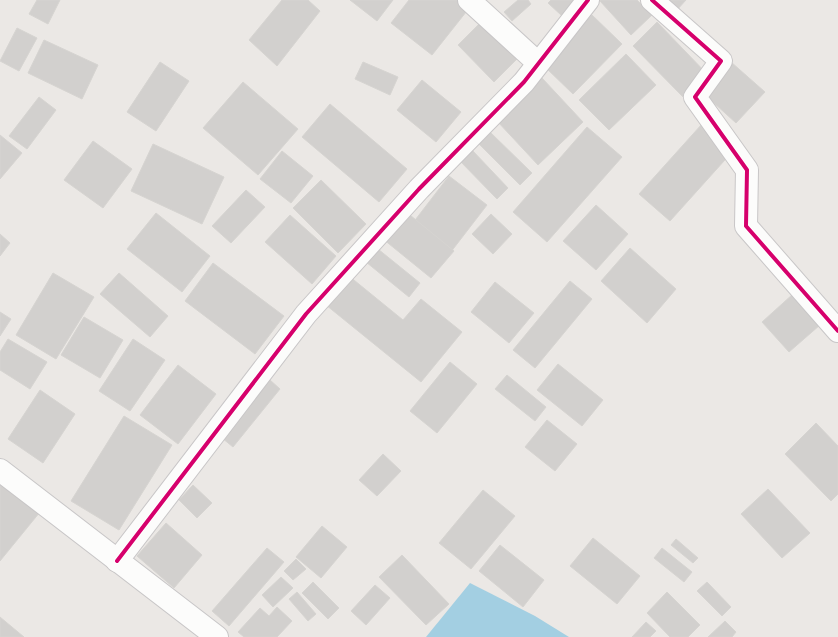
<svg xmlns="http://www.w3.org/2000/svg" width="838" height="637" font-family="Commissioner,sans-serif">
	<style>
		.water { fill: #a3cfe2 }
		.building { fill: #d2d0ce; stroke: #d6d4d1 }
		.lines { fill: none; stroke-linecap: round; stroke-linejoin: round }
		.minor-casing { stroke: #c8c6c7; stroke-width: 24 }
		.minor { stroke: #fcfcfb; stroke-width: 22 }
		.cycleway-casing { stroke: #fff; stroke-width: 6 }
		.cycleway { stroke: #d6006c; stroke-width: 4 }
	</style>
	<rect width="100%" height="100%" fill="#ebe8e5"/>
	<path class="water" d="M 470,583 L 535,616 L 569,637 L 426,637 Z"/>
	<g class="building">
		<path d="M 37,0 L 60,0 L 48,24 L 29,14 Z"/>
		<path d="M 282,0 L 308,0 L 320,11 L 277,66 L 249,40 Z"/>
		<path d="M 350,0 L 393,0 L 377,21 Z"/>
		<path d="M 409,0 L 461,0 L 470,7 L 432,55 L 391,23 Z"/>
		<path d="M 518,0 L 528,0 L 531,4 L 512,21 L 504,12 Z"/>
		<path d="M 551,0 L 575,0 L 561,15 L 548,3 Z"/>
		<path d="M 601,0 L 637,0 L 652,15 L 631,35 L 600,1 Z"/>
		<path d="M 664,0 L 686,0 L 676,11 Z"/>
		<path d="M 592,15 L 622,44 L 573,94 L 543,65 Z"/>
		<path d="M 481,22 L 517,59 L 494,82 L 458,45 Z"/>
		<path d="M 657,22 L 708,75 L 684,98 L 633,46 Z"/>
		<path d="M 17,28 L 37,38 L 19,71 L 0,61 Z"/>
		<path d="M 44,40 L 98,65 L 82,99 L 28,73 Z"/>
		<path d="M 626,54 L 656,85 L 609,130 L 579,100 Z"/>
		<path d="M 160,62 L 189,81 L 156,131 L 127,112 Z"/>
		<path d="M 363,62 L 398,77 L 390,95 L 355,79 Z"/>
		<path d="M 731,62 L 765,92 L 736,123 L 703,93 Z"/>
		<path d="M 542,78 L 583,122 L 538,165 L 497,121 Z"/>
		<path d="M 422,80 L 461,112 L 436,142 L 397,110 Z"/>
		<path d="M 243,82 L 298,129 L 258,175 L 203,128 Z"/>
		<path d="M 39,97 L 56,110 L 27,149 L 9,136 Z"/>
		<path d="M 330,104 L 407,169 L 379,202 L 302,137 Z"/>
		<path d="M 702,124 L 733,151 L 670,221 L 639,194 Z"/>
		<path d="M 587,127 L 622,157 L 547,242 L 513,212 Z"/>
		<path d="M 490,132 L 532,173 L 520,185 L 479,144 Z"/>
		<path d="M 0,135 L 22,153 L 0,179 Z"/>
		<path d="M 93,141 L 132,169 L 103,208 L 64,180 Z"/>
		<path d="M 153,144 L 224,177 L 202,224 L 131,191 Z"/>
		<path d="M 472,150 L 508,188 L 497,199 L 460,161 Z"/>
		<path d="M 282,151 L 313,176 L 291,203 L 260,179 Z"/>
		<path d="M 449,176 L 487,205 L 437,270 L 399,241 Z"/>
		<path d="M 321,180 L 366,224 L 338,253 L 293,208 Z"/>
		<path d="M 246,190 L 265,207 L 231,243 L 212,226 Z"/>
		<path d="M 596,205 L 628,234 L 596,270 L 563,241 Z"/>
		<path d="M 405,211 L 454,251 L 431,278 L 383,239 Z"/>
		<path d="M 156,213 L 210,256 L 182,292 L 127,249 Z"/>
		<path d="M 491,214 L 512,234 L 493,254 L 472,234 Z"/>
		<path d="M 290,215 L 336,256 L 312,284 L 265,242 Z"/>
		<path d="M 0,234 L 10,243 L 0,256 Z"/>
		<path d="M 630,248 L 676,289 L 647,323 L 601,281 Z"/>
		<path d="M 378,249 L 420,283 L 409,297 L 366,262 Z"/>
		<path d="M 213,263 L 284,316 L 255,354 L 185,301 Z"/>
		<path d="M 53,273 L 94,297 L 56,359 L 16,335 Z"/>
		<path d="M 119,273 L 168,316 L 150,337 L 100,294 Z"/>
		<path d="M 349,276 L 403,320 L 421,299 L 462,332 L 421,382 L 326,305 Z"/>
		<path d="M 570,281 L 592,299 L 535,368 L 513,350 Z"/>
		<path d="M 495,282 L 534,313 L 509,343 L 471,312 Z"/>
		<path d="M 793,294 L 820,325 L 789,352 L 762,322 Z"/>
		<path d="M 0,312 L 11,319 L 0,336 Z"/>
		<path d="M 84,317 L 123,340 L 100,378 L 61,355 Z"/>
		<path d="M 8,339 L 47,362 L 30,389 L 0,370 L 0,352 Z"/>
		<path d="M 133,339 L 165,360 L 130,411 L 99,391 Z"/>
		<path d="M 450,362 L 477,384 L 437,433 L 410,411 Z"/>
		<path d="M 558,364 L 603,400 L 582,426 L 537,390 Z"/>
		<path d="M 178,365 L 216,394 L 178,444 L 140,415 Z"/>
		<path d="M 507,375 L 546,407 L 535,421 L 495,389 Z"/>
		<path d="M 270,380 L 280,389 L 233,447 L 222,438 Z"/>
		<path d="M 40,390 L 75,414 L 43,463 L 8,439 Z"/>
		<path d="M 124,416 L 172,445 L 119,530 L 71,501 Z"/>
		<path d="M 547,420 L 577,444 L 555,471 L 525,447 Z"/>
		<path d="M 816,423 L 838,446 L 838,494 L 831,501 L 785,454 Z"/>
		<path d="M 383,454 L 401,471 L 377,496 L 359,480 Z"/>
		<path d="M 0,480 L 40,512 L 0,561 Z"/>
		<path d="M 193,485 L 212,503 L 197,518 L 179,500 Z"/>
		<path d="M 768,489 L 810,533 L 782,558 L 741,514 Z"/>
		<path d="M 483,490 L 515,516 L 471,569 L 439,543 Z"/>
		<path d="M 166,523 L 202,555 L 174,588 L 137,556 Z"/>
		<path d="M 322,526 L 347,547 L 321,578 L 296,557 Z"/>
		<path d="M 593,538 L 640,576 L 617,604 L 570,566 Z"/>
		<path d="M 676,539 L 698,558 L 693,563 L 671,545 Z"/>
		<path d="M 500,545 L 544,580 L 523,607 L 479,571 Z"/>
		<path d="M 267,548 L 284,562 L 229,626 L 212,611 Z"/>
		<path d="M 662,548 L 692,572 L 684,582 L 654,558 Z"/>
		<path d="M 402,555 L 449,604 L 426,625 L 379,577 Z"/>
		<path d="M 296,559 L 306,569 L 293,580 L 284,571 Z"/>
		<path d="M 281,577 L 293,588 L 273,607 L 262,595 Z"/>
		<path d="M 313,582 L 339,608 L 328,619 L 302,593 Z"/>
		<path d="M 707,582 L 731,607 L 722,616 L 697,591 Z"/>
		<path d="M 375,585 L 390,598 L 366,625 L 351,611 Z"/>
		<path d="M 297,592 L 316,614 L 308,621 L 289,599 Z"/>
		<path d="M 667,592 L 700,625 L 688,637 L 670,637 L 647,613 Z"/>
		<path d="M 277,607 L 292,621 L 277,637 L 244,637 L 238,632 L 260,608 L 269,616 Z"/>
		<path d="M 0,617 L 24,637 L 0,637 Z"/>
		<path d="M 725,621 L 736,632 L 732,637 L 708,637 Z"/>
		<path d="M 646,622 L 656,631 L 650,637 L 632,637 Z"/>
	</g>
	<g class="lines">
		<defs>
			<g id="minor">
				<path d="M 469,0 L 538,63"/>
				<path d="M 652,0 L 721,61 L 695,97 L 747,170 L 746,226 L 838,331"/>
				<path d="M 0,470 L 217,637"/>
				<path d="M 117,561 L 306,314 L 419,189 L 524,82 L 588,0"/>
			</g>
		</defs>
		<use href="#minor" class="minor-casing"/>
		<use href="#minor" class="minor"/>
		<defs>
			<g id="cycleway">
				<path d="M 652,0 L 721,61 L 695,97 L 747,170 L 746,226 L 838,331"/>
				<path d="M 117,561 L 306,314 L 419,189 L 524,82 L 588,0"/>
			</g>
		</defs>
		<use href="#cycleway" class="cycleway-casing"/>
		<use href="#cycleway" class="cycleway"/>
	</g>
</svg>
